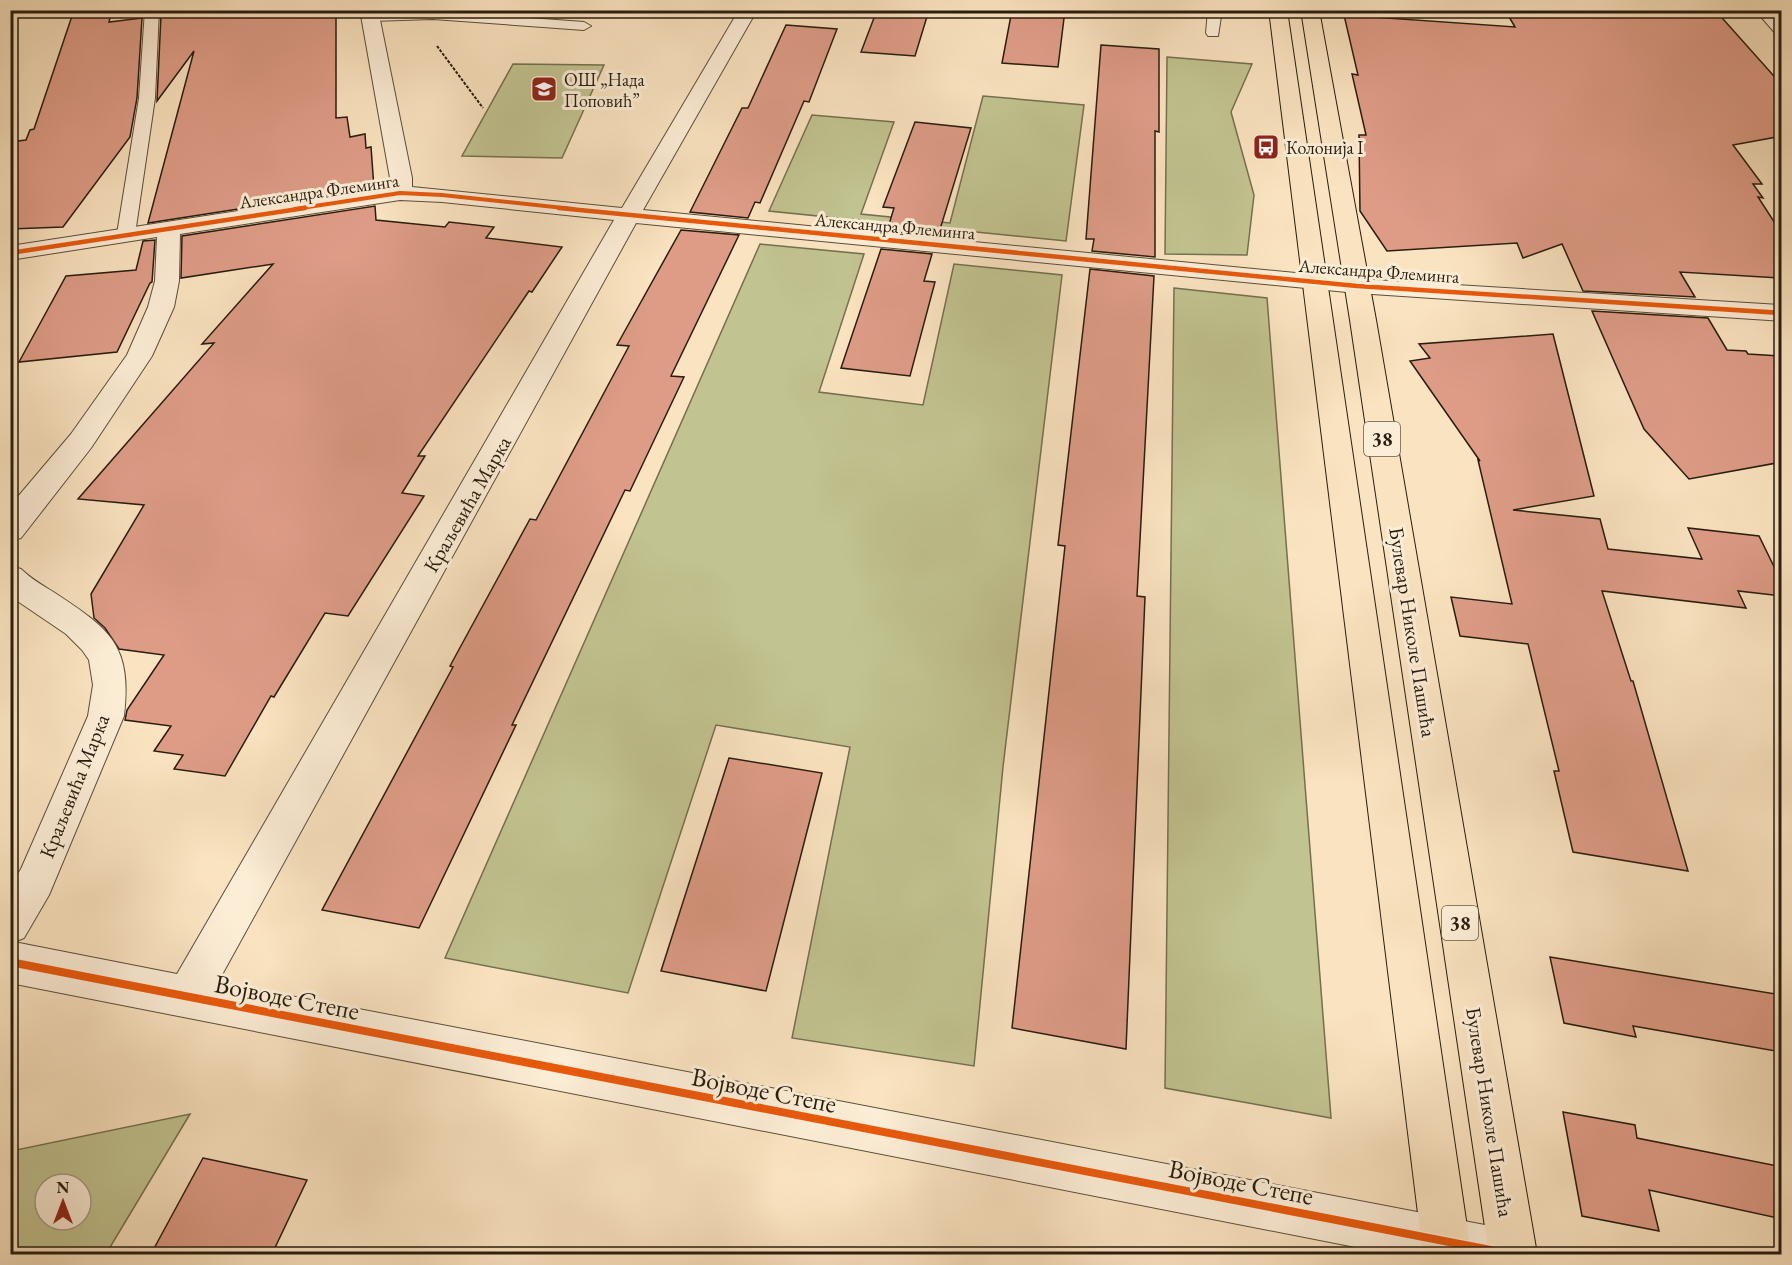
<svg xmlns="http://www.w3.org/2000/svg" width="1792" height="1265" font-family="'EB Garamond',serif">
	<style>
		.green { fill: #c1c390; stroke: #74704f; stroke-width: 1.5; fill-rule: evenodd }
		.building { fill: #de9c87; stroke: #281d0e; stroke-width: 1.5 }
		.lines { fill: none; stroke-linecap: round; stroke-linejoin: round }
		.lane-casing { stroke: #5c4e3a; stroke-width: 2 }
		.street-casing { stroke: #5c4e3a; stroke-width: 2 }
		.primary-casing { stroke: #281d0e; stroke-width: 2 }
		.path { stroke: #281d0e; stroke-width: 2; stroke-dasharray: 3 1.5; stroke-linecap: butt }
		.lane { fill: #fcedd6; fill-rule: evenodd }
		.street { fill: #fcedd6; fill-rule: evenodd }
		.primary { fill: #fae3c0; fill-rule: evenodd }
		.cycleway-far2-casing { stroke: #fcedd6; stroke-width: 6 }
		.cycleway-far1-casing { stroke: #fcedd6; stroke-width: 8 }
		.cycleway-casing { stroke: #fcedd6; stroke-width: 11 }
		.cycleway-far2 { stroke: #e8590c; stroke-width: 4 }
		.cycleway-far1 { stroke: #e8590c; stroke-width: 4.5 }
		.cycleway { stroke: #e8590c; stroke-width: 8 }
		.labels { text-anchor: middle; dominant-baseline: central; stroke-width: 6; stroke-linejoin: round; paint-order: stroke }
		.far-poi-label { font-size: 18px; fill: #281d0e; stroke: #fcedd6; text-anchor: start }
		.far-street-label { font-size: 18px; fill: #281d0e; stroke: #fcedd6 }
		.shield { fill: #fcedd6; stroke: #685b4a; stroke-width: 1.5 }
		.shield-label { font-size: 20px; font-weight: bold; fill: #281d0e }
		.street-label { font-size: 21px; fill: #281d0e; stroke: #fcedd6 }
		.near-street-label { font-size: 26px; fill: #281d0e; stroke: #fcedd6 }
	</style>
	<rect width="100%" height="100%" fill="#fae3c0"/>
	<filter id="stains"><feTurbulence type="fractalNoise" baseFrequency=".00333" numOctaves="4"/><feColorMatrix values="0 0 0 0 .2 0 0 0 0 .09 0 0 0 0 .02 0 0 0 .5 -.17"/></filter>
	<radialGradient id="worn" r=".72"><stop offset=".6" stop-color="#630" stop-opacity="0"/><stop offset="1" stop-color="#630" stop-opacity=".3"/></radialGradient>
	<g class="green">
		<path d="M 1167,57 L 1252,64 L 1231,112 L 1254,195 L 1247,255 L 1165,254 Z"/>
		<path d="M 513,64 L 604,65 L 562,158 L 462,156 Z"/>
		<path d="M 983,96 L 1084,105 L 1066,241 L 769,211 L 812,115 L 894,122 L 861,214 L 950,223 Z"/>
		<path d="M 760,244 L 864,254 L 819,392 L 923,405 L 954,264 L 1062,275 L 1003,767 L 974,1066 L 792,1038 L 850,747 L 716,725 L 628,993 L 445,958 Z"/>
		<path d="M 1174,288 L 1267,298 L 1331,1118 L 1165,1088 Z"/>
		<path d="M 190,1114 L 106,1254 L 11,1254 L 11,1151 ZM 45,1184 L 81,1184 L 81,1220 L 45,1220 Z"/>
	</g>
	<g class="building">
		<path d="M 74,10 L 112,10 L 109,22 L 142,18 L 137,98 L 130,137 L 63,227 L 10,229 L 10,142 L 26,140 L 30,130 L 34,129 Z"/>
		<path d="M 195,10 L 336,10 L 336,118 L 347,117 L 350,137 L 365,134 L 366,148 L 371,147 L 374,188 L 148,223 L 194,51 L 157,101 L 161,15 Z"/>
		<path d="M 877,10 L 929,10 L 915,56 L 861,52 Z"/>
		<path d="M 1012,10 L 1065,10 L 1058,67 L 1002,63 Z"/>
		<path d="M 1505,10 L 1671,16 L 1667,10 L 1715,10 L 1782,85 L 1782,136 L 1733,145 L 1762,184 L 1753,184 L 1763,198 L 1758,197 L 1782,234 L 1782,278 L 1680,272 L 1695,297 L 1583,291 L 1562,244 L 1523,258 L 1517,243 L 1387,251 L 1360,211 L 1359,135 L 1366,135 L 1352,74 L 1358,75 L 1344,15 L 1515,27 Z"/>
		<path d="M 786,25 L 837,29 L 809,102 L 804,101 L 760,203 L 755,202 L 748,218 L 690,212 L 742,108 L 748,108 Z"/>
		<path d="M 1101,45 L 1159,49 L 1159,132 L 1155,131 L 1155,257 L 1092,251 L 1094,239 L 1086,239 Z"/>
		<path d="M 915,122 L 971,128 L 938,236 L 887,231 L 894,208 L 883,207 Z"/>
		<path d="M 375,206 L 376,220 L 445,227 L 449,222 L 494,227 L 486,238 L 562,247 L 532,292 L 529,291 L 418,456 L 425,456 L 402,493 L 424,496 L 348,616 L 325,613 L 274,697 L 271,696 L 225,776 L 174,769 L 183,755 L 154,751 L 171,726 L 125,720 L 127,710 L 164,655 L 119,649 L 105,628 L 94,618 L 91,594 L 144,505 L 78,499 L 214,343 L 202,344 L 273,264 L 181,278 L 182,236 Z"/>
		<path d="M 681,230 L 739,235 L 671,376 L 684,377 L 630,491 L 625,490 L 512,725 L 516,725 L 419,928 L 322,910 L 453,667 L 450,666 L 530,519 L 536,520 L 629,346 L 617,345 Z"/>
		<path d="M 155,240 L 152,282 L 150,283 L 117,352 L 19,362 L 66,276 L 136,270 L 143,241 Z"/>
		<path d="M 881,249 L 932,254 L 924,281 L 935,282 L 910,376 L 841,368 Z"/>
		<path d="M 1090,269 L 1154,276 L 1137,596 L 1145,597 L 1126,1049 L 1012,1028 L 1065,546 L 1058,545 Z"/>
		<path d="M 1592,311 L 1708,318 L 1727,350 L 1746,351 L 1748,354 L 1782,356 L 1782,462 L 1689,479 L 1644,429 Z"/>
		<path d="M 1553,334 L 1594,496 L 1513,510 L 1600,519 L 1608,549 L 1702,559 L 1688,528 L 1759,536 L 1782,583 L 1782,596 L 1738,591 L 1746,608 L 1602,591 L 1631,681 L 1633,681 L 1688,871 L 1573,852 L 1554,771 L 1559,771 L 1528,644 L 1460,636 L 1451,597 L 1512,604 L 1478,460 L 1480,461 L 1410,361 L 1430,358 L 1419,344 Z"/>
		<path d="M 729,758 L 822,773 L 766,991 L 661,971 Z"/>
		<path d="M 1550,957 L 1782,995 L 1782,1052 L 1633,1026 L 1636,1037 L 1564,1023 Z"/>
		<path d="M 1563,1112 L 1635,1125 L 1637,1138 L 1782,1167 L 1782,1219 L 1649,1190 L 1659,1231 L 1582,1216 Z"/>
		<path d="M 203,1158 L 307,1180 L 272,1254 L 151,1254 Z"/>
	</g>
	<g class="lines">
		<defs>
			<g id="lane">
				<path d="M 145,10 L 159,10 L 155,98 L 135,234 L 132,238 L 120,238 L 117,234 L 139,98 Z"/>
				<path d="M 1208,10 L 1222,10 L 1218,36 L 1208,36 L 1206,33 Z"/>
				<path d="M 433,11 L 584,22 L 591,26 L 584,30 L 433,19 L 371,21 L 364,17 L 371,13 Z"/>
			</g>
			<g id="street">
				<path d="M 360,10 L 378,10 L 412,178 L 412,187 L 622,208 L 739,10 L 757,10 L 643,210 L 1357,279 L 1782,305 L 1782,321 L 1357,293 L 636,223 L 218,982 L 1511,1230 L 1528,1237 L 1535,1254 L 1391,1254 L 10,983 L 10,886 L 21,869 L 88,716 L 93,685 L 89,660 L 82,650 L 66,634 L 10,596 L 10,566 L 21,569 C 31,579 44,586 55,593 C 111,630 132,645 124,716 L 49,895 L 24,938 L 14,942 L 177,974 L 614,220 L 442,202 L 400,200 L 180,234 L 179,281 L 174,307 L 152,356 L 91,448 L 21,538 L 10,541 L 10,506 L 71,434 L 127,355 L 148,307 L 155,281 L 157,237 L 10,260 L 10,246 L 389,188 L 390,178 Z"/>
				<path d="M 1755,10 L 1774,10 L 1782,18 L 1782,35 L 1776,34 Z"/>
			</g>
			<g id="primary">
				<path d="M 1269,10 L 1287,10 L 1471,1254 L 1423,1254 Z"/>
				<path d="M 1301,10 L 1319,10 L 1376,320 L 1537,1254 L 1489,1254 L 1350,320 Z"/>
			</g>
		</defs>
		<use href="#lane" class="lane-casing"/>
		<use href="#street" class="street-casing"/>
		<use href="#primary" class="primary-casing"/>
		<path class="path" d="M 437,46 L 483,108"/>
		<use href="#lane" class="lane"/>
		<use href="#street" class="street"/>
		<use href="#primary" class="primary"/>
		<defs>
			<path id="cycleway-far2" d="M 295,209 L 400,193 L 442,195 L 573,209"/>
			<g id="cycleway-far1">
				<path d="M 559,208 L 1357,286 L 1782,313"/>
				<path d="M 10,253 L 305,208"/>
			</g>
			<path id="cycleway" d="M 10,962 L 1511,1254"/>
		</defs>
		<use href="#cycleway-far2" class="cycleway-far2-casing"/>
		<use href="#cycleway-far1" class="cycleway-far1-casing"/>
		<use href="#cycleway" class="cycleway-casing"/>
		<use href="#cycleway-far2" class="cycleway-far2"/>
		<use href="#cycleway-far1" class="cycleway-far1"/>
		<use href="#cycleway" class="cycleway"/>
	</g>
	<defs>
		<symbol id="school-square" viewBox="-11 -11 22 22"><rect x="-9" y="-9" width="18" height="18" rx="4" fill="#8f2418" stroke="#fcedd6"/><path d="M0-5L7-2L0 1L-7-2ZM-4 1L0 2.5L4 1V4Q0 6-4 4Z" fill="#fff"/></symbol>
		<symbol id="bus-square" viewBox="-11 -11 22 22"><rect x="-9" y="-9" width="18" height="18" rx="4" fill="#8f2418" stroke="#fcedd6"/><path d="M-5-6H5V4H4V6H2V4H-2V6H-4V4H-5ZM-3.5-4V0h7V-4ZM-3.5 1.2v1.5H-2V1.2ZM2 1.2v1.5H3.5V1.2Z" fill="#fff"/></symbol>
	</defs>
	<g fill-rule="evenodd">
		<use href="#school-square" x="529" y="74" width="30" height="30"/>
		<use href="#bus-square" x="1251" y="132" width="30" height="30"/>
	</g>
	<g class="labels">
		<g class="far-poi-label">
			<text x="564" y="79">ОШ „Нада<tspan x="564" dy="21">Поповић”</tspan></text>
			<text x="1286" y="147">Колонија I</text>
		</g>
		<g class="far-street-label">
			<text transform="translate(319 191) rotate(-8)">Александра Флеминга</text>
			<text transform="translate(895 226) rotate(5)">Александра Флеминга</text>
			<text transform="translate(1379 271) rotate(4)">Александра Флеминга</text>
		</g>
		<g class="shield">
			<rect x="1364" y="422" width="36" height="34" rx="4.5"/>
			<rect x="1442" y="906" width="36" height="34" rx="4.5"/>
		</g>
		<g class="shield-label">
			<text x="1382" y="439">38</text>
			<text x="1460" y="923">38</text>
		</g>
		<g class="street-label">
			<text transform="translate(467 504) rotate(-60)">Краљевића Марка</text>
			<text transform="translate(1413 632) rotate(81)">Булевар Николе Пашића</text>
			<text transform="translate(74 786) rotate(-68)">Краљевића Марка</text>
			<text transform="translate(1490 1112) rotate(81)">Булевар Николе Пашића</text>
		</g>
		<g class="near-street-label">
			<text transform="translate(287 997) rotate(11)">Војводе Степе</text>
			<text transform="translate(764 1090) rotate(11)">Војводе Степе</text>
			<text transform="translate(1241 1182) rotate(11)">Војводе Степе</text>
		</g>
	</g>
	<rect width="1792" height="1265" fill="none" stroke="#fae3c0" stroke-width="36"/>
	<rect x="12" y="12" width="1768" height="1241" fill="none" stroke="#281d0e" stroke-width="3"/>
	<rect x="18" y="18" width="1756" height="1229" fill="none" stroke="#281d0e" stroke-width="1.5"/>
	<g transform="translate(63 1202)"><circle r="28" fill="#fcedd6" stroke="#a79a86" stroke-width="1.5"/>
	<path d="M0-4.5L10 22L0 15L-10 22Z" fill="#8f2418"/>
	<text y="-9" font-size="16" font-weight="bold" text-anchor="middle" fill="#281d0e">N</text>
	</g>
	<rect width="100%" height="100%" filter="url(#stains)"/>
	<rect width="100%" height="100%" fill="url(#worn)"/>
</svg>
